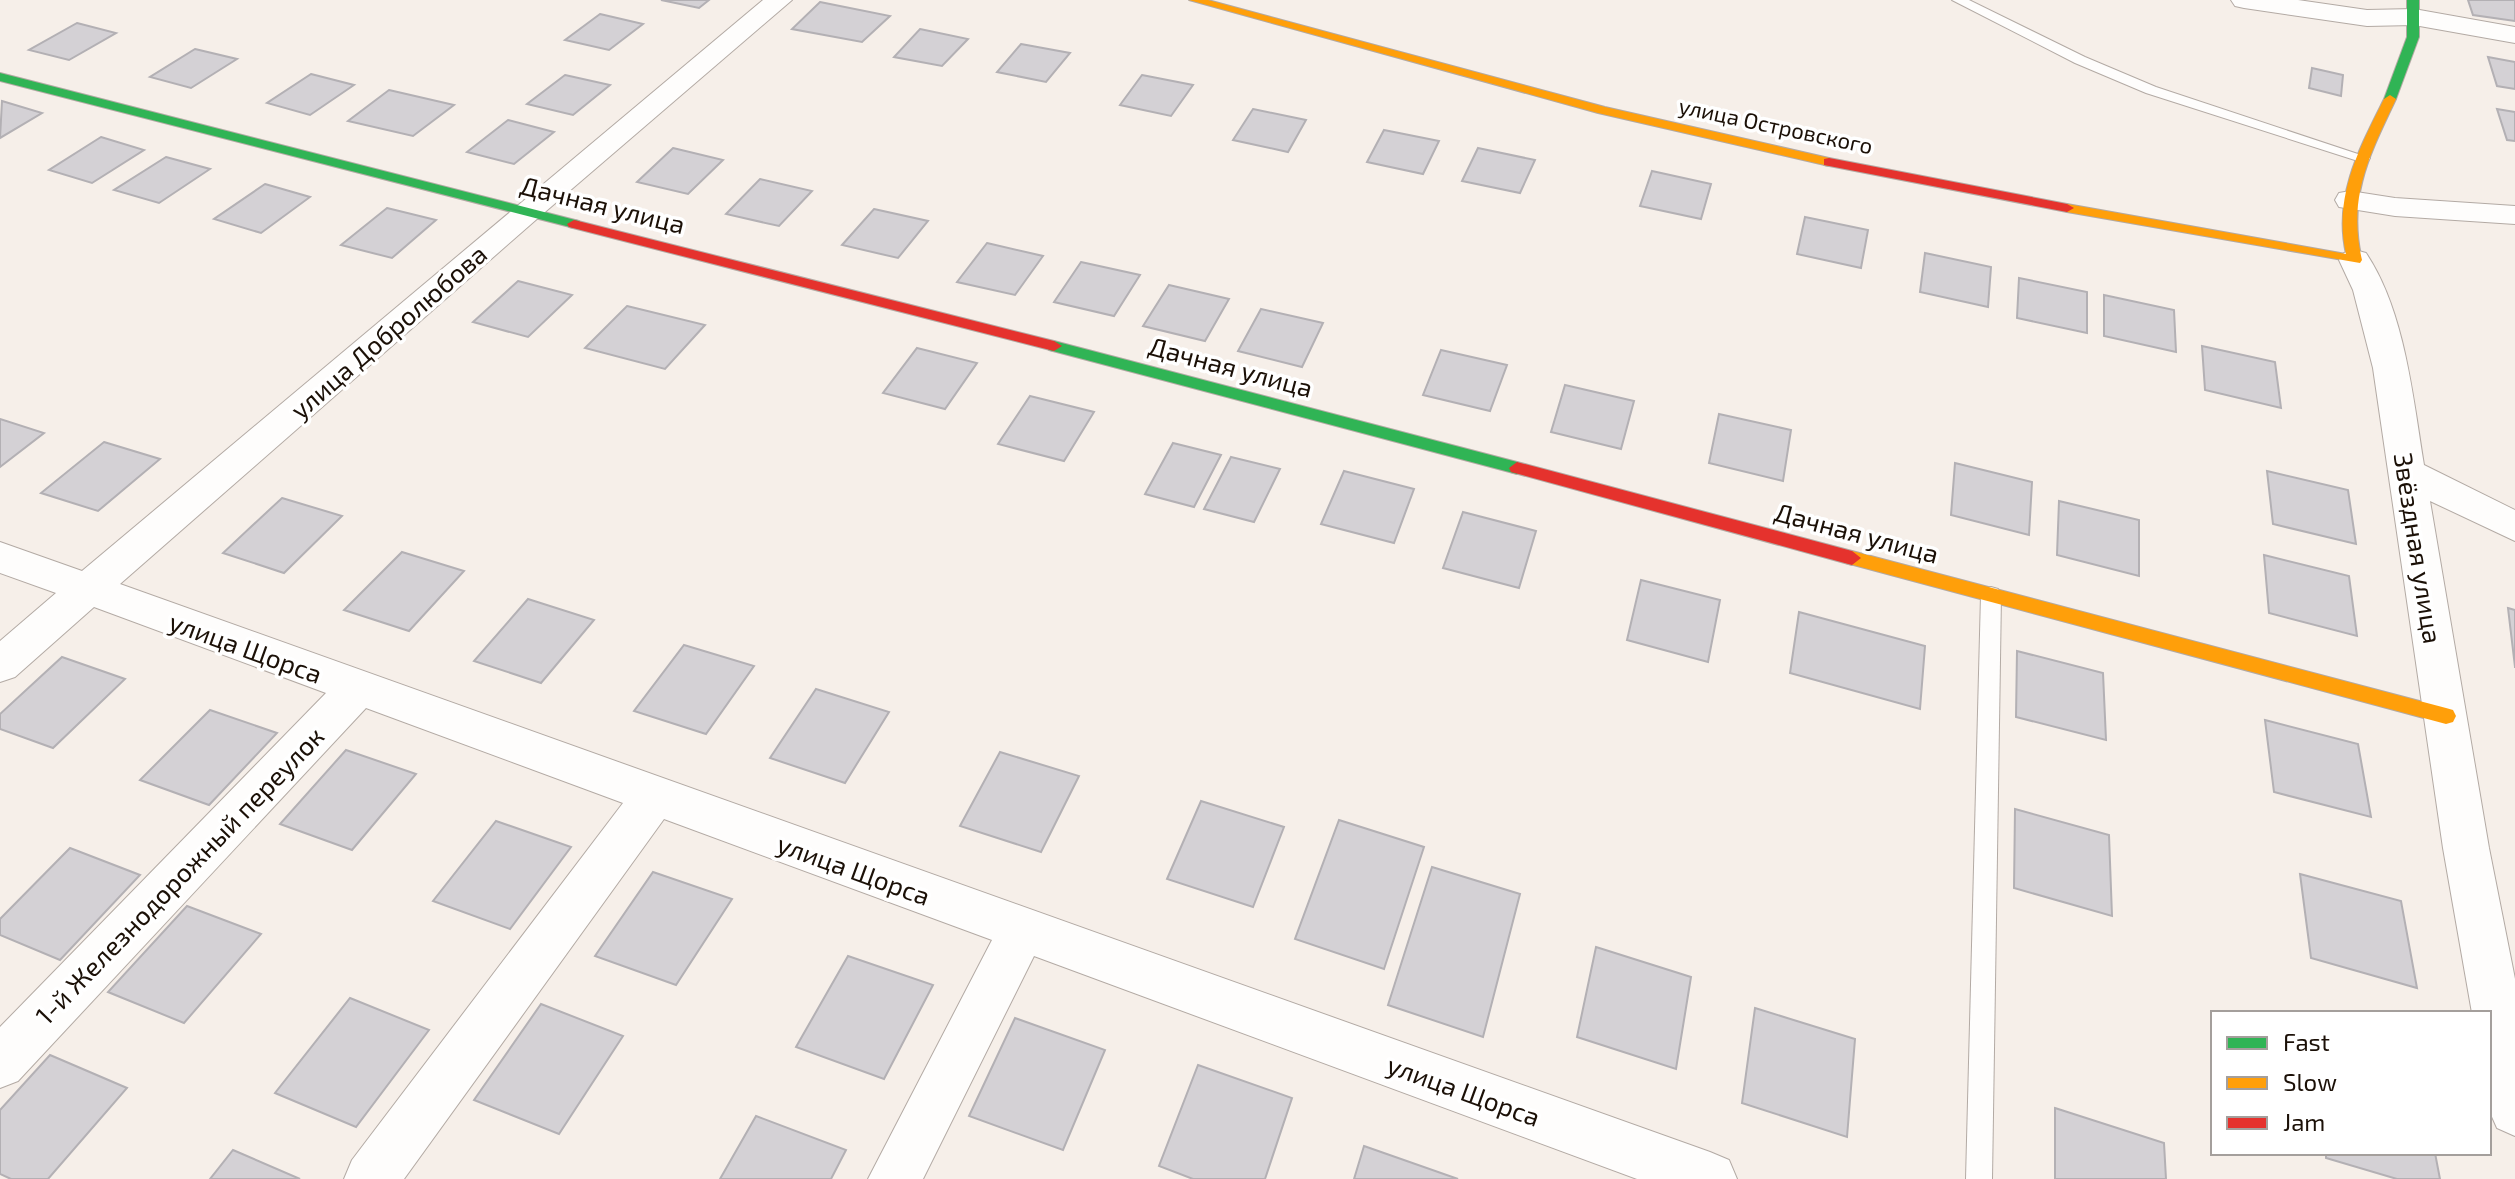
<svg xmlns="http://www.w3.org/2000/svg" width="2515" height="1179" font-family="'Exo 2',sans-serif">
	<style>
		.building { fill: #d4d1d5; stroke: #b3b0b4; stroke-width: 2 }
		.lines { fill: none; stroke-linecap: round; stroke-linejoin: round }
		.lane-casing { stroke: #b3aaa4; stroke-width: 2 }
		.street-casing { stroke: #b3aaa4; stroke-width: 2 }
		.fast-casing { stroke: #b3aaa4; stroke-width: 2 }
		.slow-casing { stroke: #b3aaa4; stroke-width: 2 }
		.jam-casing { stroke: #b3aaa4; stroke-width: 2 }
		.lane { fill: #fefdfc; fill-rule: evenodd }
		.street { fill: #fefdfc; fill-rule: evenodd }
		.fast { fill: #30b455; fill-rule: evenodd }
		.slow { fill: #ff9f0a; fill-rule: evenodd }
		.jam { fill: #e5322d; fill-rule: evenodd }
		.labels { text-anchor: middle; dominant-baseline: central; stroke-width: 7; stroke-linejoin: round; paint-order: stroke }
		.far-street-label { font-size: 22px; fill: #1b1007; stroke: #fff }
		.street-label { font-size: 26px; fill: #1b1007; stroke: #fff }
	</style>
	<rect width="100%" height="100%" fill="#f6efe9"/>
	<g class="building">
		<path d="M 661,0 L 709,0 L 699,8 Z"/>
		<path d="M 2468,0 L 2515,0 L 2515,21 L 2473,15 Z"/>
		<path d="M 820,2 L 890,16 L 862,42 L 792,29 Z"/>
		<path d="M 600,14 L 643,24 L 609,50 L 565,40 Z"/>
		<path d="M 77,23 L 116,33 L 69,60 L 29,50 Z"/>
		<path d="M 920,29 L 968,39 L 942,66 L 894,57 Z"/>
		<path d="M 1021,44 L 1070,53 L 1046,82 L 997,72 Z"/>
		<path d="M 195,49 L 237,59 L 191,88 L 150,77 Z"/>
		<path d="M 2488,57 L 2515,62 L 2515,89 L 2497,86 Z"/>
		<path d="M 2312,68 L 2343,75 L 2341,96 L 2309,88 Z"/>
		<path d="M 311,74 L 354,85 L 310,115 L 267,103 Z"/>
		<path d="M 565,75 L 610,85 L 573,115 L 527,104 Z"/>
		<path d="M 1142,75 L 1193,85 L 1171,116 L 1120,105 Z"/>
		<path d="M 389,90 L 454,105 L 413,136 L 348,121 Z"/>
		<path d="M 2,101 L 42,113 L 0,138 Z"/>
		<path d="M 1253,109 L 1306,120 L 1288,152 L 1233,140 Z"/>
		<path d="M 2497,109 L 2515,112 L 2515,141 L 2507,140 Z"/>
		<path d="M 508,120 L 554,132 L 514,164 L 467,152 Z"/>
		<path d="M 1384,130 L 1439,141 L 1423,174 L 1367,162 Z"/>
		<path d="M 101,137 L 144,150 L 92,183 L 49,170 Z"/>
		<path d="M 673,148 L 723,160 L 688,194 L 637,182 Z"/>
		<path d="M 1478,148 L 1535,160 L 1520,193 L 1462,181 Z"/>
		<path d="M 166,157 L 210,169 L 159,203 L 114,190 Z"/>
		<path d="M 1652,171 L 1711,184 L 1701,219 L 1640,206 Z"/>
		<path d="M 760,179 L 812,191 L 779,226 L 726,214 Z"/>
		<path d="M 265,184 L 310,197 L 261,233 L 214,219 Z"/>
		<path d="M 387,208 L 436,220 L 392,258 L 341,245 Z"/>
		<path d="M 874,209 L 928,221 L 898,258 L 842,245 Z"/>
		<path d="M 1805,217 L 1868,230 L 1861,268 L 1797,254 Z"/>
		<path d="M 987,243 L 1043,256 L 1015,295 L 957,282 Z"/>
		<path d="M 1925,253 L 1991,267 L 1988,307 L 1920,292 Z"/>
		<path d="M 1081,262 L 1140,275 L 1114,316 L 1054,302 Z"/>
		<path d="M 2019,278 L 2087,292 L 2087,333 L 2017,318 Z"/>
		<path d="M 518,281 L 572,295 L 528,337 L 473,322 Z"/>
		<path d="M 1169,285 L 1229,299 L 1205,341 L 1143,326 Z"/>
		<path d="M 2104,295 L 2174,310 L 2176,352 L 2104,336 Z"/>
		<path d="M 627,306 L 705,325 L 665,369 L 585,348 Z"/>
		<path d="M 1261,309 L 1323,323 L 1302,367 L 1238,351 Z"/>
		<path d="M 2202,346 L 2275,362 L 2281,408 L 2205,390 Z"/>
		<path d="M 917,348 L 977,363 L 945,409 L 883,393 Z"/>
		<path d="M 1441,350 L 1507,365 L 1490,411 L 1423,395 Z"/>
		<path d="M 1565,385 L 1634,401 L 1621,449 L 1551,432 Z"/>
		<path d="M 1030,396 L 1094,412 L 1064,461 L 998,444 Z"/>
		<path d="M 1719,414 L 1791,430 L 1783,481 L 1709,463 Z"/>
		<path d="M 0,419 L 44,433 L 0,467 Z"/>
		<path d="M 104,442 L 160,459 L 98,511 L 41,493 Z"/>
		<path d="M 1173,443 L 1221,455 L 1194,507 L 1145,494 Z"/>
		<path d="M 1231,457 L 1280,469 L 1254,522 L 1204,509 Z"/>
		<path d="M 1955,463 L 2032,482 L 2029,535 L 1951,515 Z"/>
		<path d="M 1344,471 L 1414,489 L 1394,543 L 1321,524 Z"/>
		<path d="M 2267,471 L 2348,490 L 2356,544 L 2273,524 Z"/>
		<path d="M 282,498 L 342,516 L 284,573 L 223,553 Z"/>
		<path d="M 2059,501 L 2139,520 L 2139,576 L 2057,555 Z"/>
		<path d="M 1463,512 L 1536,531 L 1519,588 L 1443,568 Z"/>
		<path d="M 402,552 L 464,571 L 409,631 L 344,610 Z"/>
		<path d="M 2264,555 L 2349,576 L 2357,636 L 2269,613 Z"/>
		<path d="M 1641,580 L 1720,600 L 1708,662 L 1627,640 Z"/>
		<path d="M 528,599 L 594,620 L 541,683 L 474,661 Z"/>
		<path d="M 2508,608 L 2515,610 L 2515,668 L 2515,667 Z"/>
		<path d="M 1799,612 L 1925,646 L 1920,709 L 1790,673 Z"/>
		<path d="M 684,645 L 754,666 L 706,734 L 634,711 Z"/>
		<path d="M 2017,651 L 2103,673 L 2106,740 L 2016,717 Z"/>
		<path d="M 62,657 L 125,679 L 53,748 L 0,729 L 0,714 Z"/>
		<path d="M 816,689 L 889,712 L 845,783 L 770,758 Z"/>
		<path d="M 210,710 L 277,733 L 209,805 L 140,780 Z"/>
		<path d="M 2265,720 L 2358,744 L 2371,817 L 2274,792 Z"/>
		<path d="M 346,750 L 416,774 L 352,850 L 280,824 Z"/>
		<path d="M 1000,752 L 1079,776 L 1041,852 L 960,826 Z"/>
		<path d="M 1201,801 L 1284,827 L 1253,907 L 1167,879 Z"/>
		<path d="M 2015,809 L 2109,835 L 2112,916 L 2014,888 Z"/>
		<path d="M 1339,820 L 1424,847 L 1384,969 L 1295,939 Z"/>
		<path d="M 496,821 L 571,847 L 510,929 L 433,901 Z"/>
		<path d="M 70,848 L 140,875 L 60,960 L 0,935 L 0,919 Z"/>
		<path d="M 1432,867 L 1520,894 L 1483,1037 L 1388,1005 Z"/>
		<path d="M 653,872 L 732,899 L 676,985 L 595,956 Z"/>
		<path d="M 2300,874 L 2401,901 L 2417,988 L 2311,958 Z"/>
		<path d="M 187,906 L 261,934 L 184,1023 L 108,992 Z"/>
		<path d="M 1596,947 L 1691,977 L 1676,1069 L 1577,1037 Z"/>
		<path d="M 848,956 L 933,985 L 884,1079 L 796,1047 Z"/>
		<path d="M 350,998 L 429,1030 L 356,1127 L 275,1093 Z"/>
		<path d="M 541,1004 L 623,1036 L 559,1134 L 474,1100 Z"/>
		<path d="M 1755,1008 L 1855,1039 L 1847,1137 L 1742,1103 Z"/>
		<path d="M 1015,1018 L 1105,1050 L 1063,1150 L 969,1116 Z"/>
		<path d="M 50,1055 L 127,1088 L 48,1179 L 11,1179 L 0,1174 L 0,1110 Z"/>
		<path d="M 1198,1065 L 1292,1098 L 1265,1179 L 1193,1179 L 1159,1166 Z"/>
		<path d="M 2055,1108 L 2164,1143 L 2166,1179 L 2055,1179 Z"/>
		<path d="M 756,1116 L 846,1150 L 831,1179 L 720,1179 Z"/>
		<path d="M 1364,1146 L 1458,1179 L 1354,1179 Z"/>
		<path d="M 233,1150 L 300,1179 L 210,1179 Z"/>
		<path d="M 2326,1153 L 2435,1153 L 2440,1179 L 2397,1179 L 2326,1158 Z"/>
	</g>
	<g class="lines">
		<defs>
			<g id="lane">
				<path d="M 1952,0 L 1969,0 L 2085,57 L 2156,87 L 2370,158 L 2368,161 L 2358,161 L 2146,93 L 2075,63 Z"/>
				<path d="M 1991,587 L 1998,589 L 2001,595 L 1992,1179 L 1966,1179 L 1981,595 L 1984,589 Z"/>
			</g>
			<g id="street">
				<path d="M 763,0 L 792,0 L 538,218 L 120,584 L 1710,1152 L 1729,1160 L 1737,1179 L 1637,1179 L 1034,956 L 923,1179 L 868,1179 L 992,940 L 664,819 L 404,1179 L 344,1179 L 352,1160 L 623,803 L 366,708 L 18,1081 L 0,1088 L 0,1027 L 326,693 L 94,607 L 15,677 L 0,682 L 0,641 L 56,593 L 0,573 L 0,542 L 82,571 Z"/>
				<path d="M 2231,0 L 2298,0 L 2367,10 L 2414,9 L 2515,27 L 2515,43 L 2414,25 L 2367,26 L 2244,8 L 2235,6 Z"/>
				<path d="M 2350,191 L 2395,198 L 2515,206 L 2515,224 L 2395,216 L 2339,207 L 2335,200 L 2339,193 Z"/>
				<path d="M 2355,250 L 2366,253 C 2405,311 2413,398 2424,465 L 2515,510 L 2515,541 L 2430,501 L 2489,848 L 2515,979 L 2515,1136 L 2497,1128 L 2489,1110 L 2489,1013 L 2472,1013 L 2443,848 L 2373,368 L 2353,290 L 2339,260 L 2344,253 Z"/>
			</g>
			<g id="fast">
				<path d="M 2407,0 L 2419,0 L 2419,37 L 2396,99 L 2390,103 L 2384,99 L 2407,37 Z"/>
				<path d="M 0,73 L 579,221 L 581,224 L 574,228 L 0,81 Z"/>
				<path d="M 1054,341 L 1517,462 L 1525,468 L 1517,474 L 1049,350 L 1046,346 L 1049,342 Z"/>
			</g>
			<g id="slow">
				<path d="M 1189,0 L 1208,0 L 1605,107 L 1829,158 L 1836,162 L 1829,166 L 1598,113 Z"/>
				<path d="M 2390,95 L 2396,99 C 2370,154 2347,197 2362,260 L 2360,263 L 2067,212 L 2060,208 L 2067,204 L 2346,254 C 2333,197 2359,149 2384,99 Z"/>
				<path d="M 1852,551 L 2446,708 L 2453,710 L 2456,716 L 2453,722 L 2446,724 L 1846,563 L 1843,558 L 1846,553 Z"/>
			</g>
			<g id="jam">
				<path d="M 1829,158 L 2067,204 L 2074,208 L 2067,212 L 1824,165 L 1824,159 Z"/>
				<path d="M 574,220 L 1054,341 L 1062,346 L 1054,351 L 569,227 L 567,224 Z"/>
				<path d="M 1517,462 L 1852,551 L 1861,558 L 1852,565 L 1511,472 L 1509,468 Z"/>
			</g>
		</defs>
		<use href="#lane" class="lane-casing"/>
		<use href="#street" class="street-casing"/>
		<use href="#fast" class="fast-casing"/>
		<use href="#slow" class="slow-casing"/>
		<use href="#jam" class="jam-casing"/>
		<use href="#lane" class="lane"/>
		<use href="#street" class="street"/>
		<use href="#fast" class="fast"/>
		<use href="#slow" class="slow"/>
		<use href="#jam" class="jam"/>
	</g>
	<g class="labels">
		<g class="far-street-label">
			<text transform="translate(1776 125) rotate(12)">улица Островского</text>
		</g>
		<g class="street-label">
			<text transform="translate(603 204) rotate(14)">Дачная улица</text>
			<text transform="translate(388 331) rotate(-41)">улица Добролюбова</text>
			<text transform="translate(1231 366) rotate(15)">Дачная улица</text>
			<text transform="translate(1857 532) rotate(15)">Дачная улица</text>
			<text transform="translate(2419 548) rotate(81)">Звёздная улица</text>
			<text transform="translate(246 647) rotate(20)">улица Щорса</text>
			<text transform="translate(854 869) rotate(20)">улица Щорса</text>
			<text transform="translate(179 875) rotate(-46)">1-й Железнодорожный переулок</text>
			<text transform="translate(1464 1090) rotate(20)">улица Щорса</text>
		</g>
	</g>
	<rect x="2211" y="1011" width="280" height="144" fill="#ffffff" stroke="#a49f9c" stroke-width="2"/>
	<rect x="2227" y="1037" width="40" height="12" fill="#30b455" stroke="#a49f9c" stroke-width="2"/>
	<text x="2283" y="1051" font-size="24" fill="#1b1007">Fast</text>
	<rect x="2227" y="1077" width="40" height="12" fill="#ff9f0a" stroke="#a49f9c" stroke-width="2"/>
	<text x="2283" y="1091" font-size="24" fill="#1b1007">Slow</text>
	<rect x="2227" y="1117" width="40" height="12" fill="#e5322d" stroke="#a49f9c" stroke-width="2"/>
	<text x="2283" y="1131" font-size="24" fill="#1b1007">Jam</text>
</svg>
